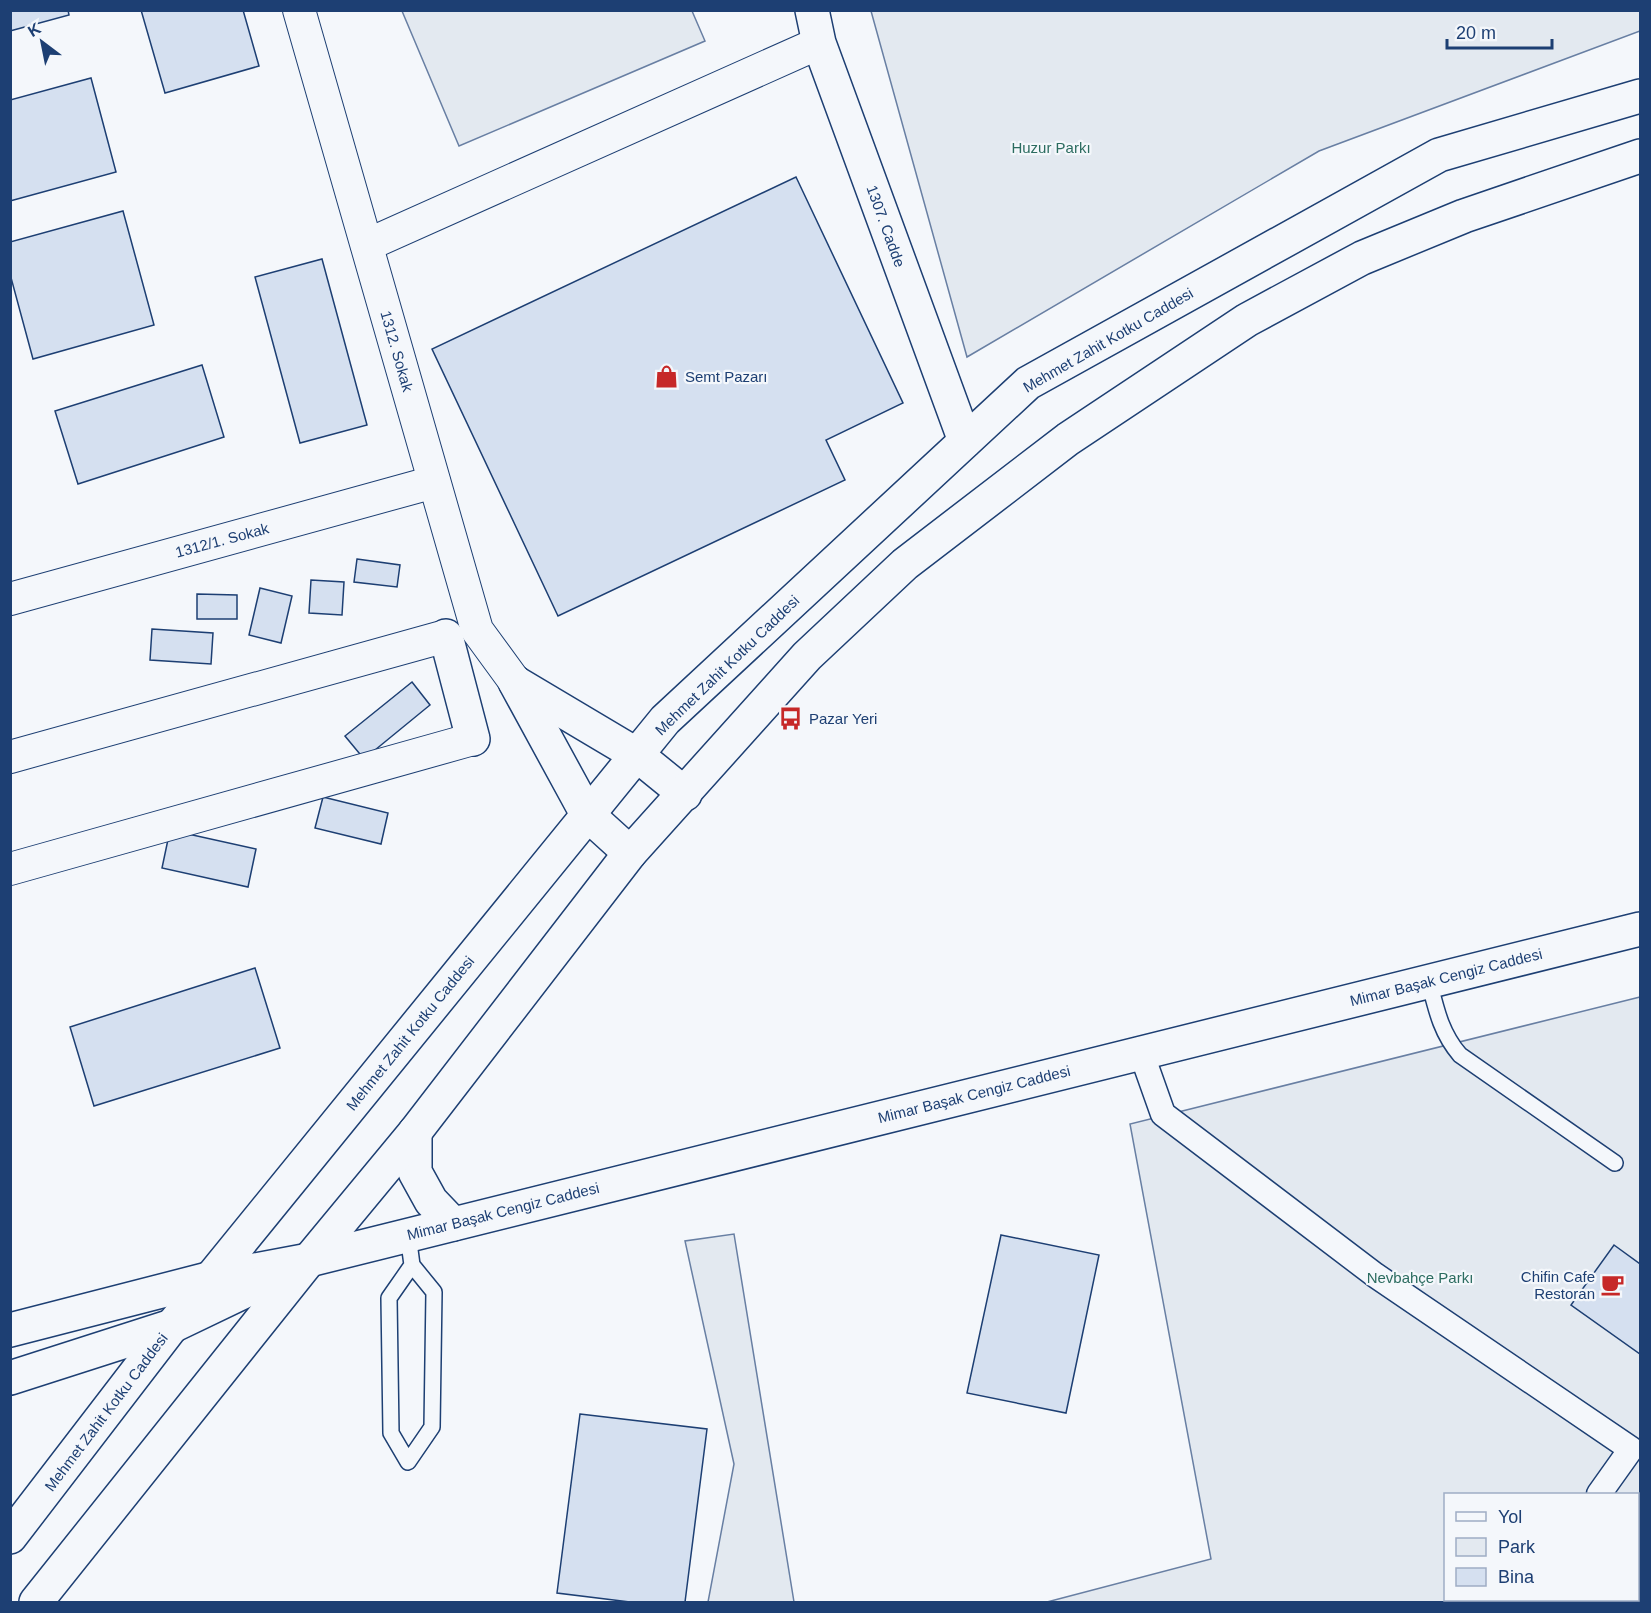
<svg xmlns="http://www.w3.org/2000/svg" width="1651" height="1613" font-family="Helvetica,sans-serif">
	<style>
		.green { fill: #e3e9f0; stroke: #687fa3; stroke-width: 1.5; fill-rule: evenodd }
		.building { fill: #d5e0f0; stroke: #1d3f73; stroke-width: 1.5 }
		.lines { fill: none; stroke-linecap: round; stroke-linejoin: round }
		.service-casing { stroke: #1d3f73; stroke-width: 18 }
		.pedestrian-casing { stroke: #1d3f73; stroke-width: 27 }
		.minor-casing { stroke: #1d3f73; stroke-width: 34 }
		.tertiary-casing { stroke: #1d3f73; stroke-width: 36 }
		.secondary-casing { stroke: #1d3f73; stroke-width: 36 }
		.service { stroke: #f4f7fb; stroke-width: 15 }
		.pedestrian { stroke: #f4f7fb; stroke-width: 24 }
		.minor { stroke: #f4f7fb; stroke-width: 32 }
		.tertiary { stroke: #f4f7fb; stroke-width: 33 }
		.secondary { stroke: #f4f7fb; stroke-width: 33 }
		.labels { text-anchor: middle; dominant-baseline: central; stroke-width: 4.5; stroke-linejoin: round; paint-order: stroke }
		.park-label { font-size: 15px; fill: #2c6c60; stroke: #f4f7fb }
		.street-label { font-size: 15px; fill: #1d3f73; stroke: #f4f7fb }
		.poi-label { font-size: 15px; fill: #1d3f73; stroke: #f4f7fb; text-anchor: start }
	</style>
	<rect width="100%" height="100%" fill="#f4f7fb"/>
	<g class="green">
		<path d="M 1640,10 L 1640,31 L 1319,151 L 967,357 L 871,11 Z"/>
		<path d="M 402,11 L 692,11 L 705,41 L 459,146 Z"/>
		<path d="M 1640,997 L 1640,1602 L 1047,1602 L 1211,1559 L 1130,1124 ZM 1446,1494 L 1638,1494 L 1638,1600 L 1446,1600 Z"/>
		<path d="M 734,1234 L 794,1602 L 708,1602 L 734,1464 L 685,1241 Z"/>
	</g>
	<g class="building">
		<path d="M 10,10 L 68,10 L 69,15 L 10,31 Z"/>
		<path d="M 141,10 L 243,10 L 259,66 L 165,93 Z"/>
		<path d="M 91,78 L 116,172 L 10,201 L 10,100 Z"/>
		<path d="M 796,177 L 903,403 L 826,440 L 845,480 L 558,616 L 432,349 Z"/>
		<path d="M 123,211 L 154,325 L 33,359 L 10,274 L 10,242 Z"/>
		<path d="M 322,259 L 367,425 L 300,443 L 255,277 Z"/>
		<path d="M 202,365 L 224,437 L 78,484 L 55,411 Z"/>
		<path d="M 357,559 L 400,565 L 397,587 L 354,582 Z"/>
		<path d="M 311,580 L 344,582 L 342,615 L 309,613 Z"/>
		<path d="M 260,588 L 292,596 L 281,643 L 249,635 Z"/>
		<path d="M 197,594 L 237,595 L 237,619 L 197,619 Z"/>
		<path d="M 152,629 L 213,633 L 211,664 L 150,660 Z"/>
		<path d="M 412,682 L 430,705 L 364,759 L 345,736 Z"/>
		<path d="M 323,797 L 388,813 L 381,844 L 315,828 Z"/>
		<path d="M 170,830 L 256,849 L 248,887 L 162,868 Z"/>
		<path d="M 255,968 L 280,1048 L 94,1106 L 70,1027 Z"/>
		<path d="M 1001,1235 L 1099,1255 L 1066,1413 L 967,1393 Z"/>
		<path d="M 1614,1245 L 1640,1264 L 1640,1354 L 1571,1305 Z"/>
		<path d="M 580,1414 L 707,1429 L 685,1602 L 630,1602 L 557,1593 Z"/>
	</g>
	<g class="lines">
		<defs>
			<g id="service">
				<path d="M 1429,981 C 1436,1009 1441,1033 1460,1055 L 1615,1163"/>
				<path d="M 408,1235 L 412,1265 L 434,1292 L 432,1427 L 408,1462 L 391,1433 L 389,1298 L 412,1265"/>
			</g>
			<g id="pedestrian">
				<path d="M 1141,1052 L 1163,1114 L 1375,1275 L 1631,1449 L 1599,1494"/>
				<path d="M 1525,1602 L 1528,1600"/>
			</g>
			<g id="minor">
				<path d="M 299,10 L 477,630 L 515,682"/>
				<path d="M 367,245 L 819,43"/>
				<path d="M 10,599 L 434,482"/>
				<path d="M 10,757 L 446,636"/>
				<path d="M 10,869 L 473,739"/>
			</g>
			<g id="tertiary">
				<path d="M 812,10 L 819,43 L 965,441"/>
				<path d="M 446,636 L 473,739"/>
				<path d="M 515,682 L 587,814 L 630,853"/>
				<path d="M 516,683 L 637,755 L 685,794"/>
				<path d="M 415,1132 L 415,1172 L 431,1201 L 453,1224"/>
				<path d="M 10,1330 L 212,1278 L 309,1260 L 1640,929"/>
				<path d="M 10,1378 L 172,1326 L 272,1278"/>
			</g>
			<g id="secondary">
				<path d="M 10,1537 L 172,1326 L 665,720 L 1028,383 L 1439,155 L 1640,96"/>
				<path d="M 36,1602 L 309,1260 L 415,1132 L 630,853 L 807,656 L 905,564 L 1068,439 L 1247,320 L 1362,258 L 1464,216 L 1640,156"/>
			</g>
		</defs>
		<use href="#service" class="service-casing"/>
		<use href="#pedestrian" class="pedestrian-casing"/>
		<use href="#minor" class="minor-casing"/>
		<use href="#tertiary" class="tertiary-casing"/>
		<use href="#secondary" class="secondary-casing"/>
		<use href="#service" class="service"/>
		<use href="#pedestrian" class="pedestrian"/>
		<use href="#minor" class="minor"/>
		<use href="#tertiary" class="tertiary"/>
		<use href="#secondary" class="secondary"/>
	</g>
	<defs>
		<symbol id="shop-bare" viewBox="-9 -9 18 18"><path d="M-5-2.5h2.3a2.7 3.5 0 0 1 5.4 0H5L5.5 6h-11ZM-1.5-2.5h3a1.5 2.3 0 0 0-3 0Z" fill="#c62828" stroke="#f4f7fb" stroke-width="2.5" paint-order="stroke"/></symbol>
		<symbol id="bus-bare" viewBox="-9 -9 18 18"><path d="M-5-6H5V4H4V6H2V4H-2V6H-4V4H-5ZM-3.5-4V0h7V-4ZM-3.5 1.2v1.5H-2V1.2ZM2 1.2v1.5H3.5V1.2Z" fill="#c62828" stroke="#f4f7fb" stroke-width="2.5" paint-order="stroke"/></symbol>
		<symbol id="cafe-bare" viewBox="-9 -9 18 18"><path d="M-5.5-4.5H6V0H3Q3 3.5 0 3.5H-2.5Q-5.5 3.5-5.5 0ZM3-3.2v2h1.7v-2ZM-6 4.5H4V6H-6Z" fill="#c62828" stroke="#f4f7fb" stroke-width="2.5" paint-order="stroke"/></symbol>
	</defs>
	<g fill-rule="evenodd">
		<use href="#shop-bare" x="650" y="360" width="33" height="33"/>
		<use href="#bus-bare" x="774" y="702" width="33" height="33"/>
		<use href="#cafe-bare" x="1596" y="1268" width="33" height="33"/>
	</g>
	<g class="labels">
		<g class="park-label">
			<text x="1051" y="147">Huzur Parkı</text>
			<text x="1420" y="1277">Nevbahçe Parkı</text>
		</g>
		<g class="street-label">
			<text transform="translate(886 226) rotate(70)">1307. Cadde</text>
			<text transform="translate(1108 340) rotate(-30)">Mehmet Zahit Kotku Caddesi</text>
			<text transform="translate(397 351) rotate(74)">1312. Sokak</text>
			<text transform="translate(222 540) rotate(-15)">1312/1. Sokak</text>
			<text transform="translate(727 665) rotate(-44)">Mehmet Zahit Kotku Caddesi</text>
			<text transform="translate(1446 977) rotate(-14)">Mimar Başak Cengiz Caddesi</text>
			<text transform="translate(410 1033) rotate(-51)">Mehmet Zahit Kotku Caddesi</text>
			<text transform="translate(974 1094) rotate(-14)">Mimar Başak Cengiz Caddesi</text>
			<text transform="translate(503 1211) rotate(-14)">Mimar Başak Cengiz Caddesi</text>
			<text transform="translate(106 1412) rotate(-53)">Mehmet Zahit Kotku Caddesi</text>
		</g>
		<g class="poi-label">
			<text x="685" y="376">Semt Pazarı</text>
			<text x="809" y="718">Pazar Yeri</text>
			<text x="1595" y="1276" text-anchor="end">Chifin Cafe<tspan x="1595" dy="17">Restoran</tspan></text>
		</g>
	</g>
	<rect width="1651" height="1613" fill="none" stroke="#1d3f73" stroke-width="24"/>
	<rect x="1444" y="1493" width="195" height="108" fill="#f4f7fb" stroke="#9eadc5" stroke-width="1.5"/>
	<rect x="1456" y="1512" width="30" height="9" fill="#f4f7fb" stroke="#9eadc5" stroke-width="1.5"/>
	<text x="1498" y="1523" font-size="18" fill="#1d3f73">Yol</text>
	<rect x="1456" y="1538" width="30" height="18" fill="#e3e9f0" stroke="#9eadc5" stroke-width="1.5"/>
	<text x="1498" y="1553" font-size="18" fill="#1d3f73">Park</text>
	<rect x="1456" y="1568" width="30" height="18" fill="#d5e0f0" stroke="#9eadc5" stroke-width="1.5"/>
	<text x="1498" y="1583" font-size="18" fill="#1d3f73">Bina</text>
	<g transform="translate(42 42) rotate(328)" stroke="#f4f7fb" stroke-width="4.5" paint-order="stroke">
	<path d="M0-4.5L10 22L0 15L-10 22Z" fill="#1d3f73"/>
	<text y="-9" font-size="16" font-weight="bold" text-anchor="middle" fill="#1d3f73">K</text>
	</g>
	<path d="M1447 39v9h105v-9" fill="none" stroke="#1d3f73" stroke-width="3"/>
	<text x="1456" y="39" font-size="18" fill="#1d3f73" stroke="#f4f7fb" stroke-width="4.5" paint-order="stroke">20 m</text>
</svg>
